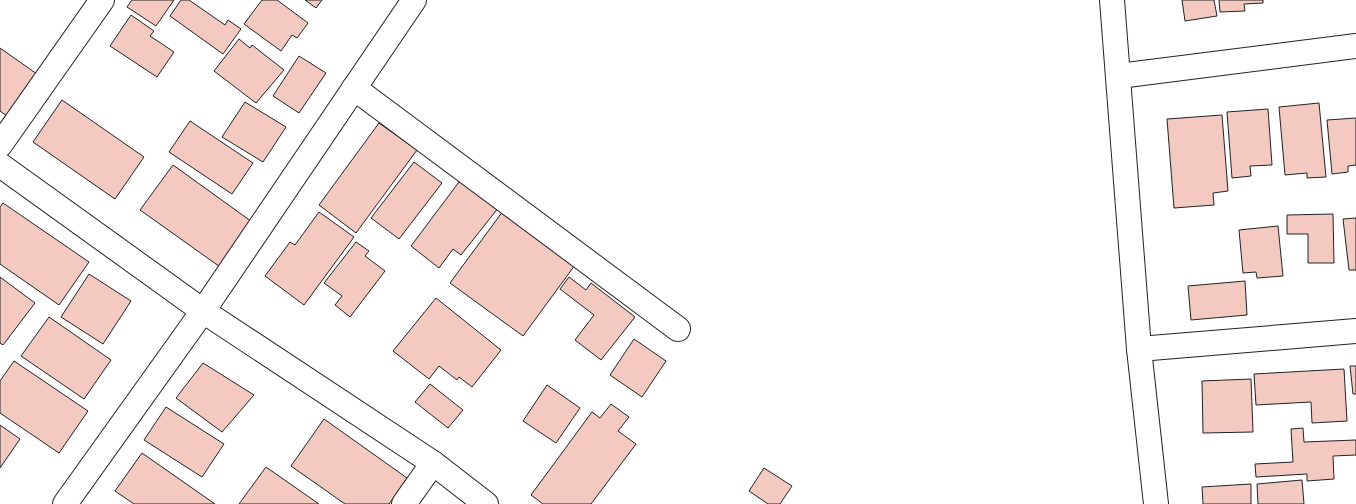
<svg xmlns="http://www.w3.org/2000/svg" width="1356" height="504" font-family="'Times New Roman',serif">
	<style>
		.building { fill: #f3c9c0; stroke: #222 }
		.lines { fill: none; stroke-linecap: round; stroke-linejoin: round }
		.street-casing { stroke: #222; stroke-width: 26 }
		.street { stroke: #fff; stroke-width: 24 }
	</style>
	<rect width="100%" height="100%" fill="#fff"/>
	<g class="building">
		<path d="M 132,0 L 174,0 L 156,26 L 127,7 Z"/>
		<path d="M 181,0 L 189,0 L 225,25 L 228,20 L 241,29 L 223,54 L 170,16 Z"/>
		<path d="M 262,0 L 277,0 L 308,23 L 297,38 L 292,35 L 281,51 L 244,24 Z"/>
		<path d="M 305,0 L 322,0 L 316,8 Z"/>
		<path d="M 1182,0 L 1214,0 L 1217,16 L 1185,21 Z"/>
		<path d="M 1219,0 L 1263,0 L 1263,3 L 1244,4 L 1245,11 L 1220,12 Z"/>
		<path d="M 131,15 L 154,31 L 150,36 L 174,52 L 157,77 L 110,46 Z"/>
		<path d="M 239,39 L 250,48 L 252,45 L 284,70 L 256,103 L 214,71 Z"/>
		<path d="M 0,48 L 37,74 L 7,116 L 0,111 Z"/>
		<path d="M 299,56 L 326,73 L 299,113 L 273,96 Z"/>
		<path d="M 62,100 L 144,157 L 115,199 L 33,142 Z"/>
		<path d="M 245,102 L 286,127 L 263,162 L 222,137 Z"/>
		<path d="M 1319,103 L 1326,177 L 1307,178 L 1307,173 L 1285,175 L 1279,107 Z"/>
		<path d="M 1268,109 L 1272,165 L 1250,166 L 1251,176 L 1232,178 L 1227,112 Z"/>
		<path d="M 1222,115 L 1228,191 L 1213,193 L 1214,205 L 1174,208 L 1167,119 Z"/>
		<path d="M 1356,118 L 1356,165 L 1348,166 L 1348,172 L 1332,174 L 1327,120 Z"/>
		<path d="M 190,121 L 253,163 L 232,194 L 169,152 Z"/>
		<path d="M 379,123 L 417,150 L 356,233 L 319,205 Z"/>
		<path d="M 414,162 L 442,183 L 399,239 L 371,218 Z"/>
		<path d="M 173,165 L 255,224 L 223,269 L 140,210 Z"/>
		<path d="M 462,178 L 499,207 L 461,255 L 453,249 L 439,268 L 411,246 Z"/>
		<path d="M 3,203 L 89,262 L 59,305 L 0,264 L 0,207 Z"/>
		<path d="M 506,207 L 578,261 L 523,336 L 450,283 Z"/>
		<path d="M 319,212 L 354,237 L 304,305 L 265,276 L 290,242 L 295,245 Z"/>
		<path d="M 1333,214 L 1334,263 L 1308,263 L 1308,234 L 1287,234 L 1287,215 Z"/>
		<path d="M 1356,218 L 1356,270 L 1349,270 L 1343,219 Z"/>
		<path d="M 1278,226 L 1283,276 L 1257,278 L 1256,272 L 1243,273 L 1239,230 Z"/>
		<path d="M 356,242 L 369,251 L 365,256 L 385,271 L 350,317 L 335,305 L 342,296 L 324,283 Z"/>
		<path d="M 89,274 L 131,301 L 103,344 L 61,317 Z"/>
		<path d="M 0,277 L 35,303 L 3,345 L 0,343 Z"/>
		<path d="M 569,277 L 586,290 L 591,283 L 635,317 L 601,360 L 575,340 L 594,315 L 560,289 Z"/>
		<path d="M 1245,281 L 1247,315 L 1191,320 L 1188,286 Z"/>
		<path d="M 436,298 L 501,350 L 472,387 L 459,377 L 457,380 L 439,366 L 429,379 L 393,351 Z"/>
		<path d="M 49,317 L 111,360 L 84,399 L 21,356 Z"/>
		<path d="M 634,339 L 666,361 L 642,397 L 610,375 Z"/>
		<path d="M 14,361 L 88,411 L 59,453 L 0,413 L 0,381 Z"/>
		<path d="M 203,363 L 254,395 L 222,432 L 176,398 Z"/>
		<path d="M 1350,366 L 1356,366 L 1356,394 L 1353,394 Z"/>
		<path d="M 1344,369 L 1347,421 L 1312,423 L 1311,402 L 1256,405 L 1254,374 Z"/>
		<path d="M 1251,379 L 1253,432 L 1203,433 L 1202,381 Z"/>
		<path d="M 430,384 L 463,410 L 448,428 L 415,402 Z"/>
		<path d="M 547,385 L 580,408 L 556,443 L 523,421 Z"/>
		<path d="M 611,404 L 629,417 L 618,431 L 636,444 L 591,504 L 543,504 L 531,495 L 592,412 L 600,418 Z"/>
		<path d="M 166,407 L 224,444 L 202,477 L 144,440 Z"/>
		<path d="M 324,419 L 407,478 L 389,504 L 345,504 L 291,466 Z"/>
		<path d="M 0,425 L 20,439 L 0,468 Z"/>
		<path d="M 1303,428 L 1304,442 L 1356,440 L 1356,455 L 1333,456 L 1334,479 L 1307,481 L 1307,474 L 1256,477 L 1255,464 L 1293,462 L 1291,429 Z"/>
		<path d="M 142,453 L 215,504 L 134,504 L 115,491 Z"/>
		<path d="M 266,467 L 319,504 L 239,504 Z"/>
		<path d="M 764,468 L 792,486 L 780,504 L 768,504 L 749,491 Z"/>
		<path d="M 1302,480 L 1304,504 L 1258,504 L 1257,484 Z"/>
		<path d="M 1251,484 L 1251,504 L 1203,504 L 1202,487 Z"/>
	</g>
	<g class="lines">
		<defs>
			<g id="street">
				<path d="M 1112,0 L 1139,349 L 1156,504"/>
				<path d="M 1119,76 L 1356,46"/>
				<path d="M 354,88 L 678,329"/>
				<path d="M 0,145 L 102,0"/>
				<path d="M 0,165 L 203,311 L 433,463 L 486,504"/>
				<path d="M 1139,349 L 1356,331"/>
				<path d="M 65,504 L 203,311 L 414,0"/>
				<path d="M 404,504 L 433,463"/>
			</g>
		</defs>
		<use href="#street" class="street-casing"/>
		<use href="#street" class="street"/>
	</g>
</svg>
